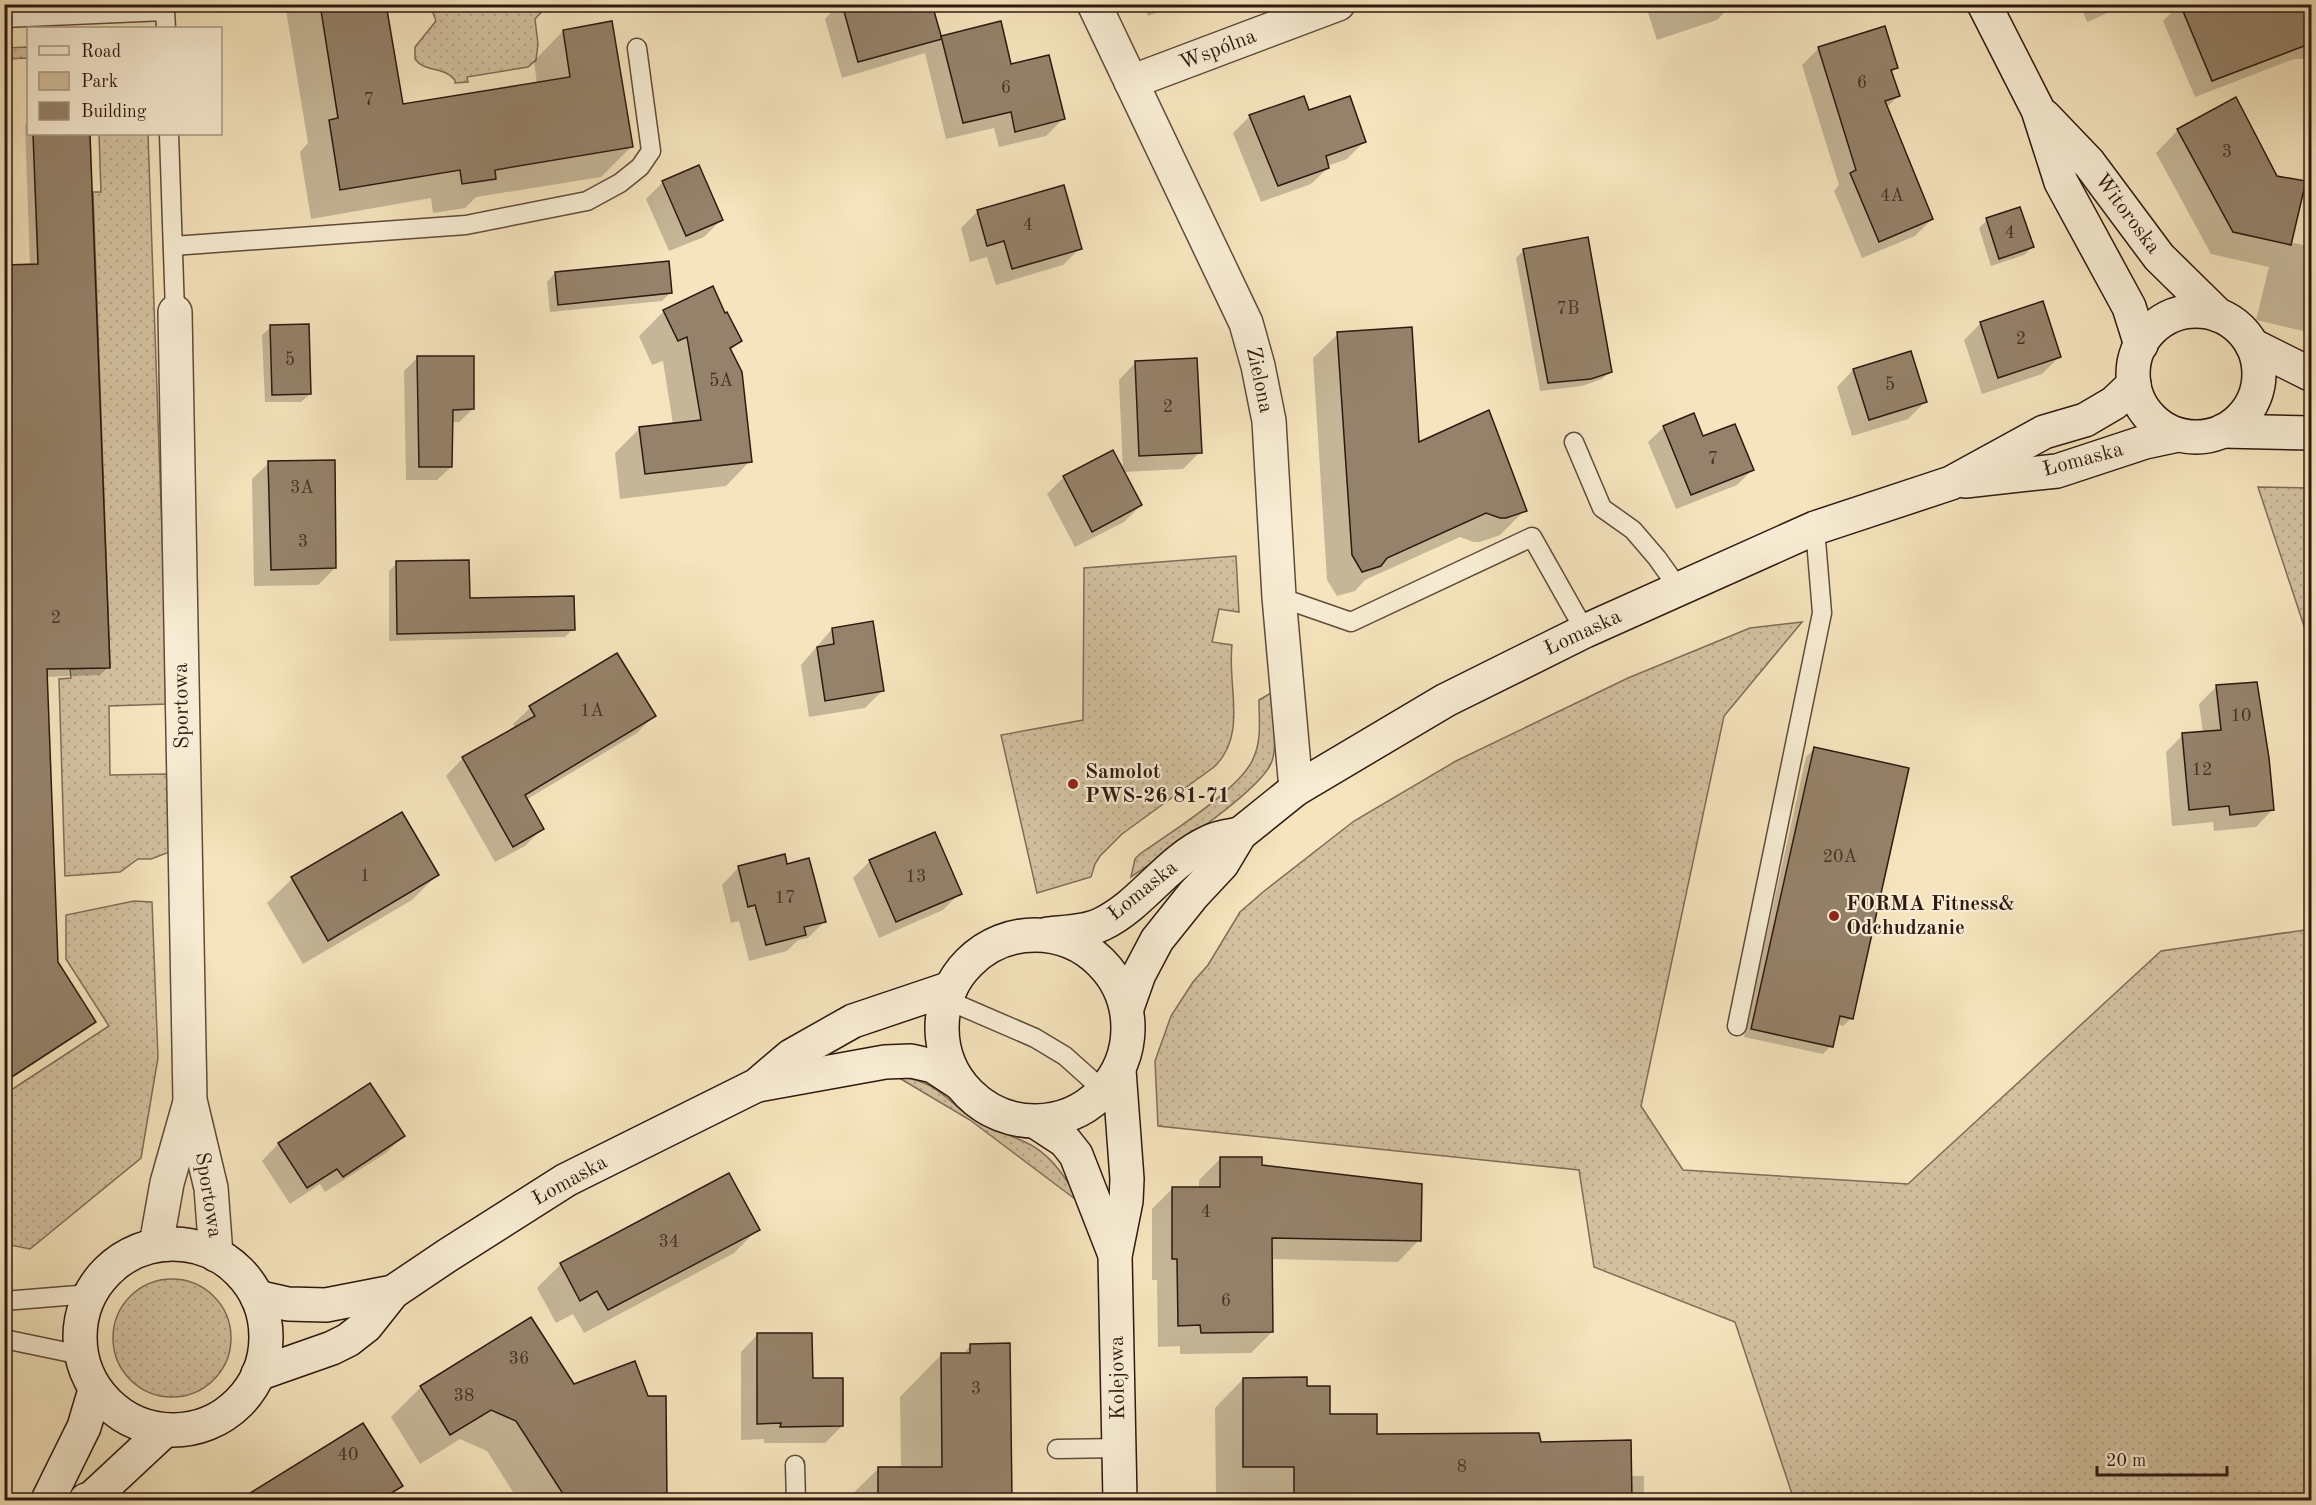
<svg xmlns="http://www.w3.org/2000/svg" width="2316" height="1505" font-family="'Old Standard TT',serif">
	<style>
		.green { fill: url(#green-dots); stroke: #806c58; stroke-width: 1.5 }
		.shadow { fill: #0003 }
		.building { fill: #95826a; stroke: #2e1810; stroke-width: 1.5 }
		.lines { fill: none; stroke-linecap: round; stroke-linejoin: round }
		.lane-casing { stroke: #604b3b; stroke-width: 21 }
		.street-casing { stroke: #604b3b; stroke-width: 36 }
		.secondary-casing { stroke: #2e1810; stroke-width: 36 }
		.lane { stroke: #f8edd4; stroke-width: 18 }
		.street { stroke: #f8edd4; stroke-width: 33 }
		.secondary { stroke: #f8edd4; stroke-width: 33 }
		.poi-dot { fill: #8f2418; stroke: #f8edd4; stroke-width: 2 }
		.labels { text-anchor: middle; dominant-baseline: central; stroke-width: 4.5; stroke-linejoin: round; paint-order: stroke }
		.number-label { font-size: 18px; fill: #483226 }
		.street-label { font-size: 21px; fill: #2e1810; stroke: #f8edd4 }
		.poi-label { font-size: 21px; font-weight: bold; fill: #2e1810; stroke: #f8edd4; text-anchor: start }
	</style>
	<defs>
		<pattern id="green-dots" width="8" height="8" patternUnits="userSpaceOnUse" patternTransform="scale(1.5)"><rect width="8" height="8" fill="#d3c1a0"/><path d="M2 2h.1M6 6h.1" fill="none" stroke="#b5a589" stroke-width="1.8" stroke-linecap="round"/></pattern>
	</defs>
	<rect width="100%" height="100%" fill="#f5e4bd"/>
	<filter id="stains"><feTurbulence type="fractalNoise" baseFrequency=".00333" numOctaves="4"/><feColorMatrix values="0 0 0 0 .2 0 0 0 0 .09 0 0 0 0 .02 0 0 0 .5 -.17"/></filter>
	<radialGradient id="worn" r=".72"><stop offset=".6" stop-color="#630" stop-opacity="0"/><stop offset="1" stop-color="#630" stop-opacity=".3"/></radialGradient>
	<g class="green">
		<path d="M 430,5 L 548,5 L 535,19 L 538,44 L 536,60 L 528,67 L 467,77 L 468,82 L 455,83 L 455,80 C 444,66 425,73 415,59 L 415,47 L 436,21 Z"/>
		<path d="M 28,47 L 28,58 L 5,59 L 5,48 Z"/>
		<path d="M 99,134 L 148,134 L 168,704 L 109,706 L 110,775 L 169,774 L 172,851 L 151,859 L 138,859 L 120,872 L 65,876 L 59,679 L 71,678 L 70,669 L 110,667 L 93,192 L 101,192 Z"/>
		<path d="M 2258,487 L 2311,488 L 2311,647 Z"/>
		<path d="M 1236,556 L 1239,612 L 1219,609 L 1212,642 L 1232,645 C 1227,686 1248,735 1214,767 L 1122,834 L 1100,856 L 1095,864 L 1091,877 L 1037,893 L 1001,735 L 1083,720 L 1084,568 Z"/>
		<path d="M 1802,622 L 1724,716 L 1641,1106 L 1683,1170 L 1908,1184 L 2161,951 L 2311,929 L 2311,1500 L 1794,1500 L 1735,1322 L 1594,1267 L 1579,1170 L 1158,1126 L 1155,1061 L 1171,1016 L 1193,982 L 1208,965 L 1240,912 L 1263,892 L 1354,821 L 1456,761 L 1628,678 L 1750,628 Z"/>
		<path d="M 1271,693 C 1272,712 1278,744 1272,761 C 1263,790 1160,857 1131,877 L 1135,859 L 1141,853 C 1169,834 1241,788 1253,759 C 1262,740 1259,721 1259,700 Z"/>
		<path d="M 134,901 L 152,902 L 158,1058 L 141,1158 L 30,1249 L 5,1244 L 5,1094 L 109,1026 L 66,959 L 66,915 Z"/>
		<path d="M 896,1076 C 942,1082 944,1101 978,1122 C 993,1130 1010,1135 1025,1142 C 1050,1153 1067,1178 1079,1202 L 970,1120 Z"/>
		<circle cx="172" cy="1338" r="59"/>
	</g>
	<g class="shadow">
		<path d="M 285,4 L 385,4 L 402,106 L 537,84 L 534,61 L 563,31 L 631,147 L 601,177 L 476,197 L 465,208 L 433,213 L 431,198 L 311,219 L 300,152 L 308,143 Z"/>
		<path d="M 839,4 L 931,4 L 940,39 L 942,37 L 1010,66 L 1063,119 L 1046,136 L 999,147 L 994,128 L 946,139 L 925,53 L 842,78 L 825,19 Z"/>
		<path d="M 1144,4 L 1179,4 L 1148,16 Z"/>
		<path d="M 1653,4 L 1722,4 L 1725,12 L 1717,20 L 1657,40 L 1647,10 Z"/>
		<path d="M 1755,4 L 1775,4 L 1768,7 L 1756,7 Z"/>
		<path d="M 2080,4 L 2128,4 L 2087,22 Z"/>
		<path d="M 2180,4 L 2312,4 L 2312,59 L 2294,59 L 2195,97 L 2163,21 Z"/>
		<path d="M 1819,48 L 1896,68 L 1891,73 L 1898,96 L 1886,108 L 1932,219 L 1915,236 L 1862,258 L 1834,191 L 1839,185 L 1802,65 Z"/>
		<path d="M 1308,112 L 1364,142 L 1347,159 L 1327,166 L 1328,168 L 1311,184 L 1261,202 L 1233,133 L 1250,116 Z"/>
		<path d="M 28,122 L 28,134 L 89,134 L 108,667 L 100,675 L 46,677 L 56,963 L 95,1022 L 86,1030 L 4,1083 L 4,267 L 30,266 L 25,125 Z"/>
		<path d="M 2178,130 L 2290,242 L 2312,247 L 2312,333 L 2256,320 L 2269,267 L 2211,254 L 2156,153 Z"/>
		<path d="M 663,182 L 721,220 L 704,237 L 669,251 L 646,199 Z"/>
		<path d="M 978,211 L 1080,248 L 1063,265 L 996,285 L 987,257 L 970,262 L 961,228 Z"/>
		<path d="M 1987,220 L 2033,247 L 2024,255 L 1991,266 L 1979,228 Z"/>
		<path d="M 1524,250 L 1611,371 L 1602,379 L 1582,386 L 1540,391 L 1516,258 Z"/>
		<path d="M 555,273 L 670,293 L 662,301 L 550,312 L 547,282 Z"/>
		<path d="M 664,311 L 724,315 L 740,341 L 730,351 L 750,461 L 726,486 L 620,499 L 615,453 L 640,428 L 673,424 L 663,361 L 652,365 L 639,336 Z"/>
		<path d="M 1981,323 L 2059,357 L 2042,374 L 1982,394 L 1964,340 Z"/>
		<path d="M 271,327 L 310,394 L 301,402 L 265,402 L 262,335 Z"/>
		<path d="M 1338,334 L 1418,444 L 1525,510 L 1500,535 L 1480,542 L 1474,542 L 1460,537 L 1365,580 L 1355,591 L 1337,596 L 1327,580 L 1313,358 Z"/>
		<path d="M 417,358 L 473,409 L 459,422 L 451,422 L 451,467 L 437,480 L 406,480 L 404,371 Z"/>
		<path d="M 1135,363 L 1200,452 L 1183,469 L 1123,472 L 1141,505 L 1124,522 L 1075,547 L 1047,494 L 1064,477 L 1112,452 L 1123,471 L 1119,380 Z"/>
		<path d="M 1853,370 L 1925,402 L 1908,419 L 1852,436 L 1837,387 Z"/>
		<path d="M 1664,427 L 1702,438 L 1752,470 L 1737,485 L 1676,509 L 1648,442 Z"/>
		<path d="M 269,463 L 335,568 L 318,585 L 254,586 L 252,479 Z"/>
		<path d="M 397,563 L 468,600 L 573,629 L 565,637 L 389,641 L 389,571 Z"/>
		<path d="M 832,629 L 882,691 L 865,708 L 809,717 L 801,665 Z"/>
		<path d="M 617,655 L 654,716 L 637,733 L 526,800 L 542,829 L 525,846 L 495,862 L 446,776 L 462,759 L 516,729 L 513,724 L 530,708 Z"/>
		<path d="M 2216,687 L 2272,810 L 2256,827 L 2214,831 L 2213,822 L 2172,826 L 2166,752 L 2183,735 L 2203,733 L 2199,704 Z"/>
		<path d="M 1814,749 L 1852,1018 L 1843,1026 L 1836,1024 L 1831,1046 L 1823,1054 L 1744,1037 L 1806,757 Z"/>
		<path d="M 401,814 L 437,875 L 412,900 L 303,964 L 267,903 L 292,879 Z"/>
		<path d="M 870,861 L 960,893 L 943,910 L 879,938 L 853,878 Z"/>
		<path d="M 738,868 L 825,921 L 808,938 L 798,940 L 787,951 L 749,961 L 739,921 L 731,923 L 722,885 Z"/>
		<path d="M 369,1085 L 403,1136 L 386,1153 L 325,1192 L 320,1184 L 290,1204 L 262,1161 L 278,1144 Z"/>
		<path d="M 1221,1158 L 1260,1167 L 1419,1240 L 1398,1262 L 1271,1259 L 1272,1332 L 1251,1353 L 1180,1354 L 1180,1346 L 1158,1347 L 1157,1280 L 1152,1280 L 1152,1209 L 1173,1188 L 1199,1188 L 1199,1180 Z"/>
		<path d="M 758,1229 L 734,1253 L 584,1333 L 573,1314 L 556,1323 L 537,1288 L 561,1264 Z"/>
		<path d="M 757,1335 L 811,1380 L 842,1426 L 825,1443 L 764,1443 L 764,1439 L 741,1440 L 741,1352 Z"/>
		<path d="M 1008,1344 L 1010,1500 L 846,1500 L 878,1469 L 901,1468 L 900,1397 L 941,1355 L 962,1355 L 971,1345 Z"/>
		<path d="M 1243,1379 L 1305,1388 L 1329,1416 L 1375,1435 L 1539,1443 L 1630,1476 L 1644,1476 L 1644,1500 L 1266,1500 L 1266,1494 L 1216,1495 L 1215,1408 Z"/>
		<path d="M 573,1386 L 647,1398 L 665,1398 L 666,1500 L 518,1500 L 487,1451 L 460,1439 L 420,1464 L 391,1417 L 421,1387 Z"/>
		<path d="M 401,1486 L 386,1500 L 243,1500 L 255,1492 Z"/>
	</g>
	<g class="building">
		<path d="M 320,4 L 386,4 L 403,104 L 570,77 L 563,30 L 612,21 L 633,147 L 495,170 L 496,179 L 462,184 L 460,170 L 340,190 L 329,120 L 338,118 Z"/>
		<path d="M 842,4 L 932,4 L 942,39 L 858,62 Z"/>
		<path d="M 2180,4 L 2312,4 L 2312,43 L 2212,81 Z"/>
		<path d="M 1001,21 L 1011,64 L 1049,55 L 1065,119 L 1015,132 L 1011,112 L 963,123 L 941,36 Z"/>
		<path d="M 1885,26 L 1898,68 L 1891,70 L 1900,96 L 1885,101 L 1933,219 L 1879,242 L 1850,173 L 1856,170 L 1818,47 Z"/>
		<path d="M 1304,96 L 1309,110 L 1350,96 L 1366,142 L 1326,156 L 1329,168 L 1278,186 L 1249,115 Z"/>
		<path d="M 2236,97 L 2277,176 L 2306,181 L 2291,245 L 2233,232 L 2177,129 Z"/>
		<path d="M 33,134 L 90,134 L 110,668 L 47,669 L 58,962 L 96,1022 L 4,1082 L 4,265 L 38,264 Z"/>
		<path d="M 699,165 L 723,220 L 686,236 L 662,181 Z"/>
		<path d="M 1064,185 L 1082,249 L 1012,269 L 1004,241 L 987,246 L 977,210 Z"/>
		<path d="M 2020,207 L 2034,247 L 1999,259 L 1986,218 Z"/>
		<path d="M 1588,237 L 1612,372 L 1591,379 L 1548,383 L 1523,249 Z"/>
		<path d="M 669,261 L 672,293 L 558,305 L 555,272 Z"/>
		<path d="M 713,286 L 725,313 L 727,312 L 742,341 L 730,348 L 742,372 L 752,462 L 645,474 L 639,427 L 701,420 L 687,337 L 678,341 L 663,310 Z"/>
		<path d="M 2043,301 L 2061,357 L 1998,378 L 1980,322 Z"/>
		<path d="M 309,324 L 311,394 L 272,395 L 270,325 Z"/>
		<path d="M 1412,327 L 1419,442 L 1489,410 L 1527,511 L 1506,518 L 1500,518 L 1486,513 L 1387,558 L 1381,566 L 1362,572 L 1352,555 L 1337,332 Z"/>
		<path d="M 1911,351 L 1927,402 L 1869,420 L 1853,369 Z"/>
		<path d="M 417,356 L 474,356 L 474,409 L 453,410 L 452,467 L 419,467 Z"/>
		<path d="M 1197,358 L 1202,453 L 1139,456 L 1135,361 Z"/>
		<path d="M 1694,413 L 1703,436 L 1735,424 L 1754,470 L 1691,495 L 1663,426 Z"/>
		<path d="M 1113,450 L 1142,505 L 1092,532 L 1063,476 Z"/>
		<path d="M 335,460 L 336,568 L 271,570 L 268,461 Z"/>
		<path d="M 469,560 L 470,598 L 574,596 L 575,630 L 397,634 L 396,561 Z"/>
		<path d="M 873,621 L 884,691 L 825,701 L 817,647 L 834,644 L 832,628 Z"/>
		<path d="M 617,653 L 656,716 L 525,795 L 544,829 L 513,847 L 462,757 L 535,716 L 529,706 Z"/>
		<path d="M 2257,682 L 2269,758 L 2274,810 L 2230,815 L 2229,806 L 2189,810 L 2182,733 L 2221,730 L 2216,685 Z"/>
		<path d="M 1814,747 L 1909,768 L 1853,1019 L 1840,1016 L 1833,1047 L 1751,1029 Z"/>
		<path d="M 402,812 L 439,875 L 328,941 L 291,877 Z"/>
		<path d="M 935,832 L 962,894 L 896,922 L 869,860 Z"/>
		<path d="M 785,854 L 787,864 L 809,858 L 826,922 L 804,927 L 806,935 L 766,945 L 755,905 L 748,907 L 738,866 Z"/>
		<path d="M 370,1083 L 405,1136 L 343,1177 L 337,1169 L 307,1188 L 278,1143 Z"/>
		<path d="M 1220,1157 L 1262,1157 L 1262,1165 L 1422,1184 L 1421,1241 L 1272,1238 L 1273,1332 L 1201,1333 L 1200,1325 L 1178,1326 L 1177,1259 L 1172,1259 L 1172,1187 L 1220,1187 Z"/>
		<path d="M 729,1173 L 760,1230 L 608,1310 L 597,1291 L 580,1301 L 560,1263 Z"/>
		<path d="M 531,1317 L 574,1384 L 635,1361 L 648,1396 L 666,1396 L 667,1500 L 567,1500 L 516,1421 L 491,1410 L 450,1435 L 420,1386 Z"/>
		<path d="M 757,1333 L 812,1333 L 813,1378 L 843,1378 L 843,1426 L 780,1427 L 781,1423 L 757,1424 Z"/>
		<path d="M 1010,1343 L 1012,1500 L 878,1500 L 878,1467 L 942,1467 L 941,1353 L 970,1353 L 970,1344 Z"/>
		<path d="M 1307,1377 L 1307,1386 L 1330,1386 L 1330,1414 L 1377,1414 L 1377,1434 L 1539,1433 L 1541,1442 L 1631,1440 L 1632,1500 L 1294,1500 L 1294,1467 L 1243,1467 L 1243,1378 Z"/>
		<path d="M 363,1423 L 403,1486 L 380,1500 L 239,1500 Z"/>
	</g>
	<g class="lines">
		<defs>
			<g id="lane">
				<path d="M 4,18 L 165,11 L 166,28"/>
				<path d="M 169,134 L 175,312"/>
				<path d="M 173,246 L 466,225 L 587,201 L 620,183 L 640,167 L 651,151 L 637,48"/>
				<path d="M 1574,442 L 1602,508 L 1633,530 L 1657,558 L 1679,589"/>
				<path d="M 1279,597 L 1351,622 L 1532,537 L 1585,631"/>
				<path d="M 947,1000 L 1035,1038 L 1065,1056 L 1104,1091"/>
				<path d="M 1737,1026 L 1822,613 L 1815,528"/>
				<path d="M 4,1301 L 90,1294"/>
				<path d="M 4,1339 L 81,1355"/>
				<path d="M 1057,1449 L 1119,1448"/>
				<path d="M 795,1465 L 796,1500"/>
			</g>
			<g id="street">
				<path d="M 1094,4 L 1246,323 L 1258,366 L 1269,421 L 1279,597 L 1296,789"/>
				<path d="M 1131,82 L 1338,4"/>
				<path d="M 175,312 L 190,1100 L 211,1188 L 216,1255"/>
				<path d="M 156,1245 L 167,1183 L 190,1102"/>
			</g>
			<g id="secondary">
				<path d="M 1984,4 L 2038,110 L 2061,182 L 2129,307 L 2141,345"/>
				<path d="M 2044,116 L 2089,163 L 2159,257 L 2218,315"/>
				<circle cx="2196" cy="374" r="63"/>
				<path d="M 2252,345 L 2312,375"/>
				<path d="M 2223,431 L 2312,433"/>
				<path d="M 1965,481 L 2057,471 L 2145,442 L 2178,435"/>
				<path d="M 1048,934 C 1066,932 1086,932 1102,924 C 1143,904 1167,861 1209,842 C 1218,837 1230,836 1240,834"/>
				<circle cx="1035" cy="1028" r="93"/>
				<path d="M 1128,1005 L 1139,974 L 1157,940 L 1193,895 L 1222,864 L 1240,834 L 1296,789 L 1446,700 L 1585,631 L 1815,528 L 1951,483 L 2044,432 L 2085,420 L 2114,403 L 2134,384"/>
				<path d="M 1119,1070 L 1127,1179 L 1126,1201 L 1115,1256 L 1120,1500"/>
				<path d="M 758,1085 L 885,1062 L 911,1061 L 933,1066 L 959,1083"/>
				<path d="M 1036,1122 L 1065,1141 L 1076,1155 L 1115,1255"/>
				<circle cx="173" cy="1337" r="93"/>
				<path d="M 257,1297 L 288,1304 L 326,1305 L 393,1292"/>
				<path d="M 258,1374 L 332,1348 L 348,1340 L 366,1326 L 393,1292 L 448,1255 L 566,1180 L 757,1085 L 791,1056 L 853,1021 L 951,988"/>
				<path d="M 48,1500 L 84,1427 L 95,1390"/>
				<path d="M 86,1500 L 92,1498 L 165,1430"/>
			</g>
		</defs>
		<use href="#lane" class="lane-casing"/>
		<use href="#street" class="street-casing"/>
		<use href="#secondary" class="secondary-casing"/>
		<use href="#lane" class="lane"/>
		<use href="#street" class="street"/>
		<use href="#secondary" class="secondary"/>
	</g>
	<g class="poi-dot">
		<circle cx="1073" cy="784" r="6"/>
		<circle cx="1834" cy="916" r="6"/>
	</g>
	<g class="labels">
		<g class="number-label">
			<text x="1862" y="83">6</text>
			<text x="1006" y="88">6</text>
			<text x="369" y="100">7</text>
			<text x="2227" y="152">3</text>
			<text x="1892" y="196">4A</text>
			<text x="1028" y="225">4</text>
			<text x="2010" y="233">4</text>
			<text x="1568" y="309">7B</text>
			<text x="2021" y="339">2</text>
			<text x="290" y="360">5</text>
			<text x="721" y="381">5A</text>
			<text x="1890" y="385">5</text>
			<text x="1168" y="407">2</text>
			<text x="1713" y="459">7</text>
			<text x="302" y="488">3A</text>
			<text x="303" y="542">3</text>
			<text x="56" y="618">2</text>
			<text x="592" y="711">1A</text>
			<text x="2241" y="716">10</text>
			<text x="2202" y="770">12</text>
			<text x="1840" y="857">20A</text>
			<text x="365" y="876">1</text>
			<text x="916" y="877">13</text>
			<text x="785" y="898">17</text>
			<text x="1206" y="1212">4</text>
			<text x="669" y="1242">34</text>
			<text x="1226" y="1301">6</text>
			<text x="519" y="1359">36</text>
			<text x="976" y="1389">3</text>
			<text x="464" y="1396">38</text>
			<text x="348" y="1455">40</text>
			<text x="1462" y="1467">8</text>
		</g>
		<g class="street-label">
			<text transform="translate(1218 50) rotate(-21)">Wspólna</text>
			<text transform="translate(2127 214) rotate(53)">Witoroska</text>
			<text transform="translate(1259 380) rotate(78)">Zielona</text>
			<text transform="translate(2083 460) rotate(-15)">Łomaska</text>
			<text transform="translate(1583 633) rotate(-25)">Łomaska</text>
			<text transform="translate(182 706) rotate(-91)">Sportowa</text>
			<text transform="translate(1143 891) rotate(-39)">Łomaska</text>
			<text transform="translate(570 1181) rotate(-29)">Łomaska</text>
			<text transform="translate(208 1195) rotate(81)">Sportowa</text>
			<text transform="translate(1118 1378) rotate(-91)">Kolejowa</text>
		</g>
		<g class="poi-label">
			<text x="1085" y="772">Samolot<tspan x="1085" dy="24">PWS-26 81-71</tspan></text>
			<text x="1846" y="904">FORMA Fitness&amp;<tspan x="1846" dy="24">Odchudzanie</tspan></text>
		</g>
	</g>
	<rect width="2316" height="1505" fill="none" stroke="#f5e4bd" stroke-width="24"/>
	<rect x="6" y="6" width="2304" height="1493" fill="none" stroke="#2e1810" stroke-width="3"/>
	<rect x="12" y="12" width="2292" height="1481" fill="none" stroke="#2e1810" stroke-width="1.5"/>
	<rect x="27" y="27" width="195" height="108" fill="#f8edd4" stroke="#a79886" stroke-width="1.5"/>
	<rect x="39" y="46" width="30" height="9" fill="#f8edd4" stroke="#a79886" stroke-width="1.5"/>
	<text x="81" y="57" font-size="18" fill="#2e1810">Road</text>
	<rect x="39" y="72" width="30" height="18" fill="#d3c1a0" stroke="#a79886" stroke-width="1.5"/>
	<text x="81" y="87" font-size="18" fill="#2e1810">Park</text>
	<rect x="39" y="102" width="30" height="18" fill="#95826a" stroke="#a79886" stroke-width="1.5"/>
	<text x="81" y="117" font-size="18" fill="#2e1810">Building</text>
	<path d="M2097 1466v9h130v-9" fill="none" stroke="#2e1810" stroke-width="3"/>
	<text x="2106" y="1466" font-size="18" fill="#2e1810" stroke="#f8edd4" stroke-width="4.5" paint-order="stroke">20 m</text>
	<rect width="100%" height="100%" filter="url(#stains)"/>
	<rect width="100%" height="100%" fill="url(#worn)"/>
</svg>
